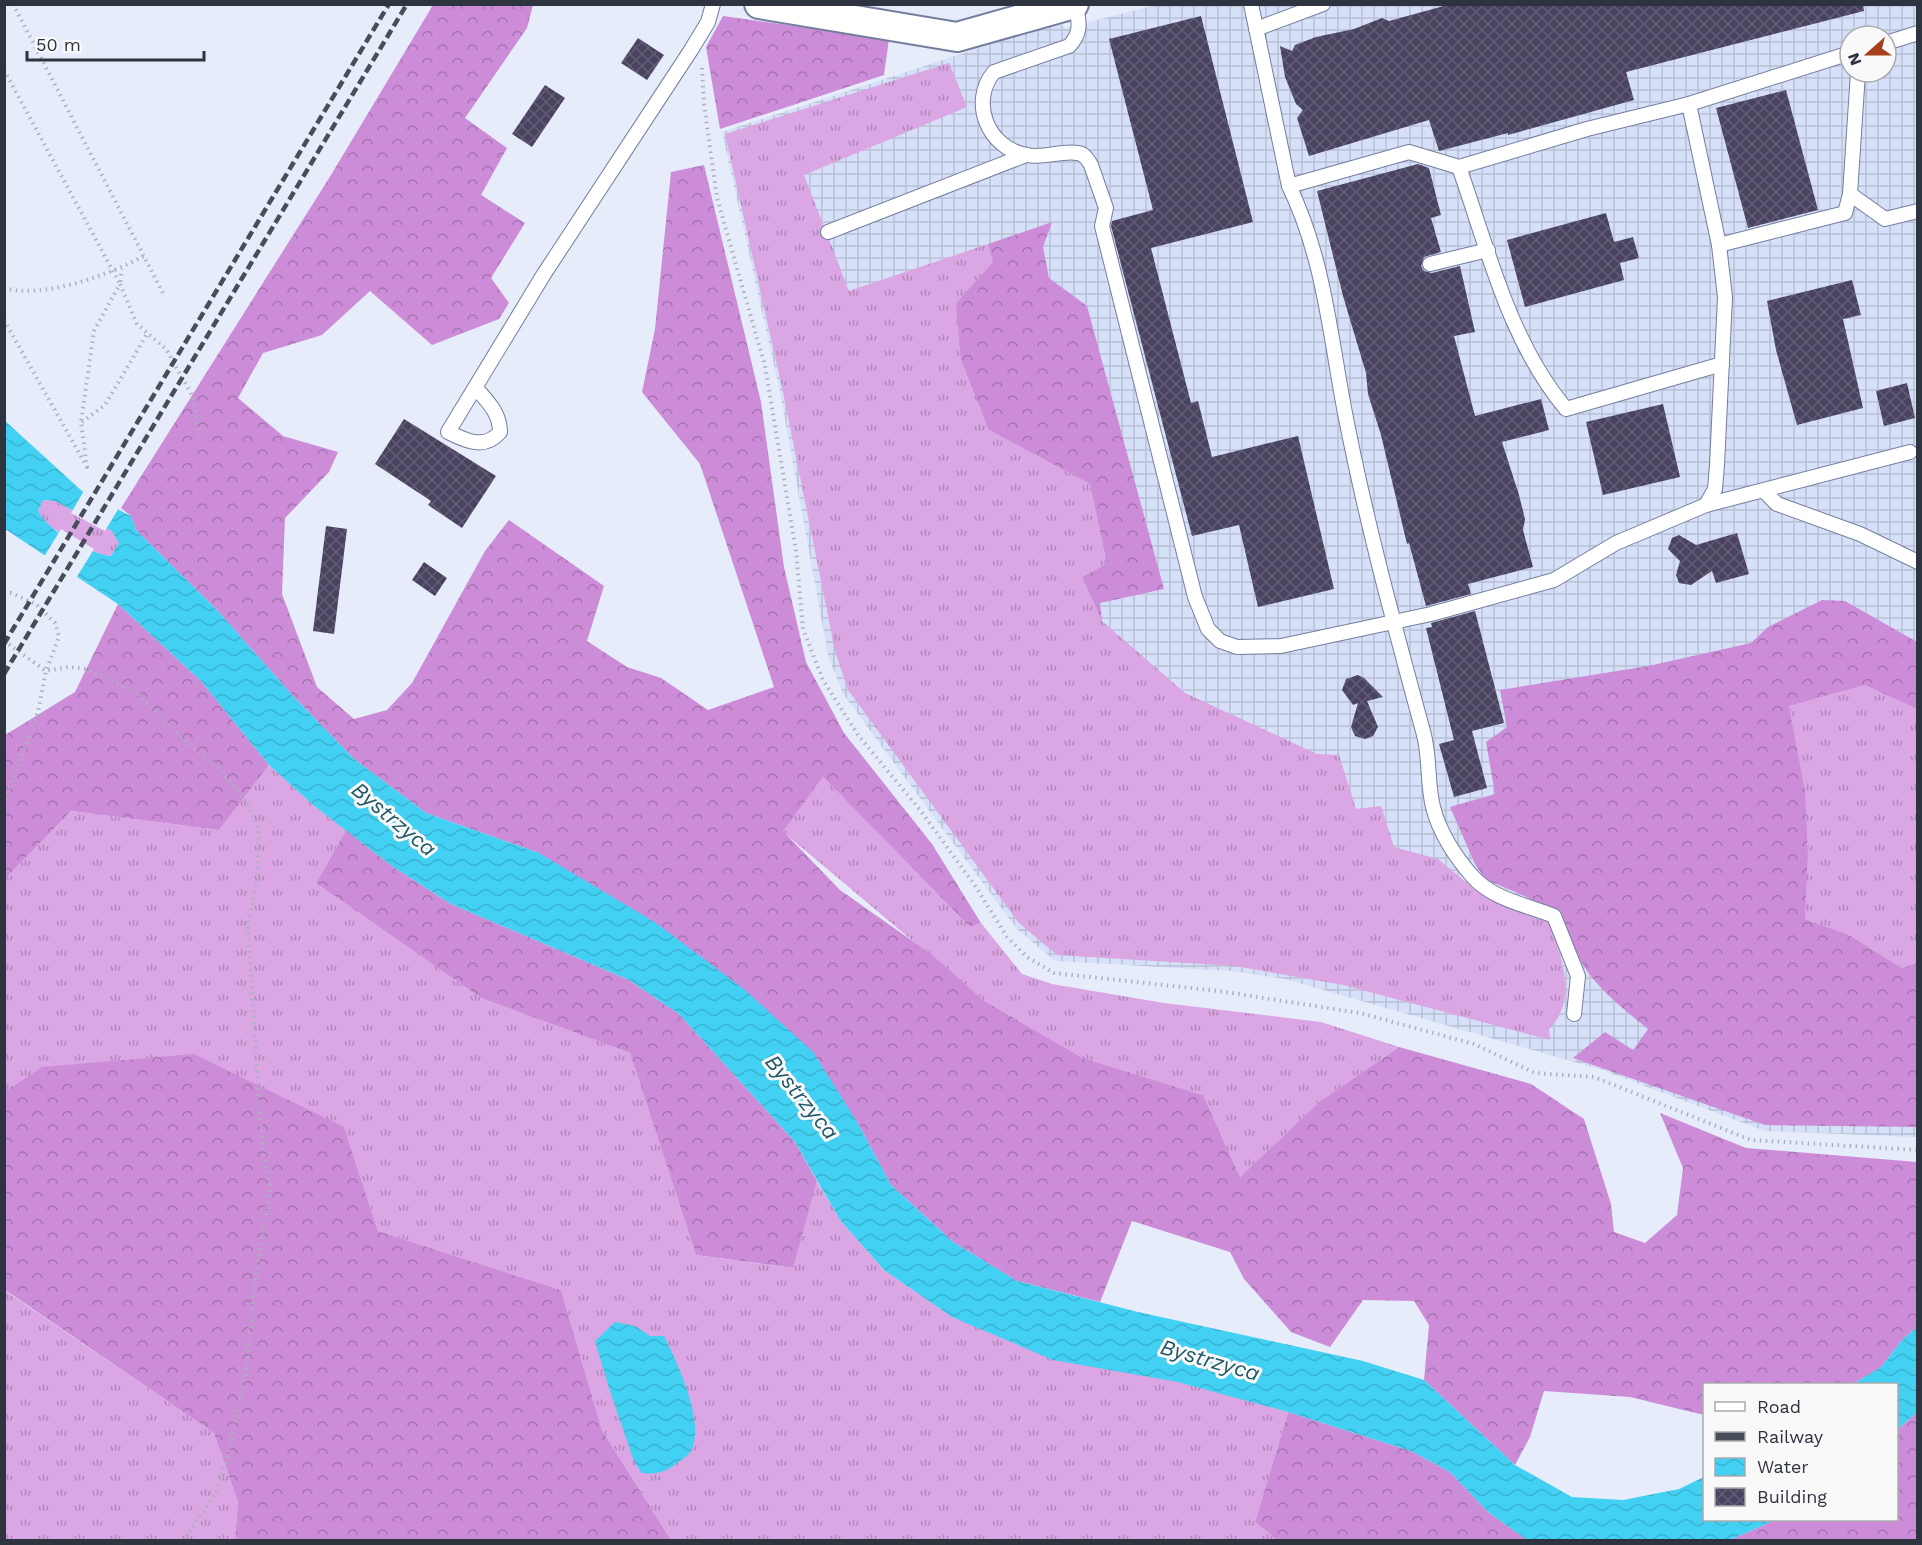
<svg xmlns="http://www.w3.org/2000/svg" width="1922" height="1545" font-family="'Work Sans',sans-serif">
	<style>
		.industrial { fill: url(#industrial-grid); fill-rule: evenodd }
		.grass { fill: url(#grass-tufts) }
		.forest { fill: url(#forest-crowns) }
		.water { fill: url(#water-waves); fill-rule: evenodd }
		.pier { fill: #e7ecfa }
		.building { fill: url(#building-cross-hatch) }
		.lines { fill: none; stroke-linecap: round; stroke-linejoin: round }
		.service-casing { stroke: #747f9d; stroke-width: 16 }
		.minor-casing { stroke: #747f9d; stroke-width: 32 }
		.path { stroke: #acb1be; stroke-width: 4; stroke-dasharray: 1.5 4.5; stroke-linecap: butt }
		.service { stroke: #fff; stroke-width: 14 }
		.minor { stroke: #fff; stroke-width: 28 }
		.rail { stroke: #484d5a; stroke-width: 4.5; stroke-dasharray: 9 4.5; stroke-linecap: butt }
		.labels { text-anchor: middle; dominant-baseline: central; stroke-width: 6; stroke-linejoin: round; paint-order: stroke }
		.water-label { font-size: 22px; font-style: italic; fill: #205867; stroke: #f9f9f9 }
	</style>
	<defs>
		<pattern id="industrial-grid" width="8" height="8" patternUnits="userSpaceOnUse" patternTransform="scale(1.5)"><rect width="8" height="8" fill="#d7e0f9"/><path d="M0 4h8M4 0v8" fill="none" stroke="#b9c1d6"/></pattern>
		<pattern id="grass-tufts" width="24" height="20" patternUnits="userSpaceOnUse" patternTransform="scale(1.5)"><rect width="24" height="20" fill="#daa6e3"/><path d="M3 7l-1-3M5 7V3M7 7l1-3M15 17l-1-3M17 17v-4M19 17l1-3" fill="none" stroke="#b188b9"/></pattern>
		<pattern id="forest-crowns" width="20" height="18" patternUnits="userSpaceOnUse" patternTransform="scale(1.5)"><rect width="20" height="18" fill="#cc8cd8"/><path d="M2 6a3 3 0 1 1 6 0M12 15a3 3 0 1 1 6 0" fill="none" stroke="#a673b1"/></pattern>
		<pattern id="water-waves" width="16" height="10" patternUnits="userSpaceOnUse" patternTransform="scale(1.5)"><rect width="16" height="10" fill="#42d0f3"/><path d="M0 5q4-4 8 0t8 0" fill="none" stroke="#3ab3d1"/></pattern>
		<pattern id="building-cross-hatch" width="8" height="8" patternUnits="userSpaceOnUse" patternTransform="scale(1.5)"><rect width="8" height="8" fill="#4a4360"/><path d="M0 0l8 8M0 8l8-8" fill="none" stroke="#625c74"/></pattern>
	</defs>
	<rect width="100%" height="100%" fill="#e7ecfa"/>
	<path class="industrial" d="M 1156,5 L 1917,5 L 1917,1137 L 1765,1131 L 1602,1070 L 1285,979 L 1231,971 L 1055,961 L 1016,928 L 843,694 L 828,655 L 780,392 L 722,132 L 1059,22 L 1065,28 ZM 1850,36 L 1886,36 L 1886,72 L 1850,72 Z"/>
	<g class="grass">
		<path d="M 949,63 L 967,107 L 804,175 L 849,291 L 988,244 L 993,262 L 956,303 L 989,430 L 1090,484 L 1107,565 L 1082,577 L 1102,621 L 1185,693 L 1317,754 L 1339,755 L 1356,809 L 1381,806 L 1394,847 L 1438,859 L 1478,892 L 1549,922 C 1561,956 1579,1000 1549,1029 L 1550,1040 L 1343,985 L 1235,966 L 1057,955 L 1019,923 L 848,690 L 835,651 L 783,392 L 725,134 Z"/>
		<path d="M 43,500 L 55,501 L 112,531 L 120,543 L 111,556 L 97,555 L 44,523 L 38,511 Z"/>
		<path d="M 1865,685 L 1917,709 L 1917,963 L 1902,968 L 1849,935 L 1805,919 L 1808,854 L 1805,790 L 1789,706 Z"/>
		<path d="M 269,765 L 313,805 L 346,830 L 316,883 L 481,998 L 630,1053 L 696,1255 L 792,1268 L 817,1181 L 840,1220 L 884,1270 L 952,1317 L 1288,1412 L 1255,1522 L 1277,1540 L 671,1540 L 602,1430 L 561,1290 L 378,1231 L 344,1127 L 5,1092 L 5,879 L 71,811 L 219,830 Z"/>
		<path d="M 823,777 L 970,927 L 981,923 L 1022,974 L 1052,984 L 1164,1003 L 1321,1022 L 1399,1047 L 1319,1102 L 1240,1177 L 1203,1095 L 1083,1058 L 983,1000 L 782,831 Z"/>
		<path d="M 4,1290 L 214,1433 L 238,1502 L 235,1540 L 5,1540 Z"/>
	</g>
	<g class="forest">
		<path d="M 433,5 L 533,5 L 527,28 L 465,118 L 507,148 L 481,195 L 525,223 L 491,278 L 509,303 L 499,319 L 432,345 L 370,291 L 322,335 L 263,353 L 238,398 L 283,436 L 338,452 L 329,472 L 285,518 L 282,594 L 317,687 L 354,719 L 387,710 L 412,683 L 485,551 L 509,520 L 604,586 L 587,641 L 627,667 L 661,678 L 708,710 L 774,687 L 700,464 L 642,392 L 655,329 L 671,172 L 704,165 L 761,402 L 784,567 L 806,662 L 844,733 L 932,844 L 981,923 L 970,927 L 823,777 L 783,831 L 840,890 L 931,954 L 983,1000 L 1083,1058 L 1203,1095 L 1240,1177 L 1319,1102 L 1399,1047 L 1531,1084 L 1584,1119 L 1611,1204 L 1614,1232 L 1645,1243 L 1677,1215 L 1683,1168 L 1660,1113 L 1746,1148 L 1917,1162 L 1917,1327 L 1903,1339 L 1881,1367 L 1853,1384 L 1704,1384 L 1704,1415 L 1630,1397 L 1544,1391 L 1530,1437 L 1515,1465 L 1424,1380 L 1429,1325 L 1414,1301 L 1363,1300 L 1330,1347 L 1291,1332 L 1244,1279 L 1230,1252 L 1132,1221 L 1100,1302 L 1017,1281 L 953,1242 L 891,1185 L 856,1120 L 539,853 L 426,813 L 354,759 L 292,695 L 218,611 L 136,530 L 131,516 L 121,508 L 331,175 Z"/>
		<path d="M 723,16 L 889,39 L 884,75 L 720,129 L 706,47 Z"/>
		<path d="M 1052,222 L 1043,247 L 1049,278 L 1087,306 L 1164,589 L 1100,603 L 1102,621 L 1082,577 L 1107,564 L 1090,484 L 989,430 L 961,359 L 956,303 L 993,262 L 988,244 Z"/>
		<path d="M 1822,600 L 1845,601 L 1917,642 L 1917,709 L 1865,685 L 1789,706 L 1805,790 L 1808,854 L 1805,919 L 1849,935 L 1902,968 L 1917,963 L 1917,1127 L 1765,1125 L 1573,1058 L 1605,1032 L 1633,1050 L 1648,1029 C 1622,1008 1597,989 1580,960 C 1572,945 1567,927 1561,912 L 1485,879 L 1475,864 L 1450,807 L 1495,794 L 1486,742 L 1507,727 L 1500,690 L 1648,666 L 1751,643 L 1768,627 Z"/>
		<path d="M 118,604 L 201,681 L 269,765 L 219,830 L 71,811 L 5,879 L 5,735 L 75,692 Z"/>
		<path d="M 346,830 L 392,866 L 451,904 L 629,980 L 679,1014 L 795,1142 L 817,1181 L 793,1268 L 696,1255 L 630,1053 L 481,998 L 316,883 Z"/>
		<path d="M 194,1054 L 344,1127 L 378,1231 L 561,1290 L 602,1430 L 671,1540 L 235,1540 L 238,1502 L 214,1433 L 5,1290 L 5,1092 L 42,1067 Z"/>
		<path d="M 1288,1412 L 1411,1451 L 1450,1472 L 1488,1512 L 1527,1540 L 1277,1540 L 1255,1522 Z"/>
		<path d="M 1917,1412 L 1917,1540 L 1730,1540 L 1775,1520 L 1896,1520 L 1897,1430 Z"/>
	</g>
	<g class="water">
		<path d="M 4,420 L 82,491 L 131,516 L 136,530 L 218,611 L 292,695 L 354,759 L 426,813 L 539,853 L 656,923 L 745,990 L 813,1052 L 856,1120 L 891,1185 L 953,1242 L 1017,1281 L 1138,1312 L 1363,1361 L 1424,1380 L 1515,1465 L 1572,1497 L 1623,1500 L 1679,1489 L 1704,1477 L 1704,1520 L 1775,1520 L 1730,1540 L 1527,1540 L 1488,1512 L 1450,1472 L 1411,1451 L 1288,1412 L 1178,1382 L 1053,1360 L 952,1317 L 884,1270 L 840,1220 L 795,1142 L 679,1014 L 629,980 L 451,904 L 392,866 L 313,805 L 269,765 L 201,681 L 118,604 L 5,529 ZM 43,500 L 55,501 L 112,531 L 119,543 L 111,556 C 89,554 48,531 38,511 Z"/>
		<path d="M 615,1322 L 635,1326 L 650,1336 L 664,1336 C 677,1362 706,1423 691,1451 C 688,1456 681,1460 677,1463 C 667,1472 654,1475 642,1473 C 630,1457 632,1453 625,1435 C 614,1404 604,1373 595,1341 Z"/>
		<path d="M 1917,1327 L 1917,1412 L 1897,1430 L 1896,1384 L 1853,1384 L 1881,1367 L 1903,1339 Z"/>
	</g>
	<g class="pier">
		<path d="M 85,489 L 120,506 L 105,531 L 71,513 Z"/>
		<path d="M 61,529 L 94,549 L 75,580 L 42,560 Z"/>
	</g>
	<g class="building">
		<path d="M 1451,4 L 1863,4 L 1864,11 L 1626,72 L 1634,100 L 1508,135 L 1508,133 L 1439,151 L 1429,120 L 1309,156 L 1297,118 L 1303,110 L 1296,104 L 1285,77 L 1280,46 L 1292,51 L 1295,45 L 1316,37 L 1354,29 L 1382,18 L 1389,21 Z"/>
		<path d="M 1201,16 L 1253,222 L 1151,248 L 1191,403 L 1198,401 L 1212,457 L 1298,436 L 1334,589 L 1258,607 L 1239,525 L 1192,536 L 1111,226 L 1112,221 L 1153,210 L 1109,39 Z"/>
		<path d="M 638,38 L 664,55 L 647,80 L 621,63 Z"/>
		<path d="M 545,85 L 565,98 L 532,147 L 512,134 Z"/>
		<path d="M 1786,90 L 1818,210 L 1748,228 L 1716,108 Z"/>
		<path d="M 1418,164 L 1429,168 L 1441,215 L 1431,218 L 1441,252 L 1424,257 L 1421,266 L 1424,271 L 1432,273 L 1460,266 L 1475,332 L 1454,336 L 1475,416 L 1541,399 L 1549,430 L 1502,442 L 1519,495 L 1525,519 L 1523,530 L 1533,567 L 1468,584 L 1471,594 L 1426,606 L 1409,543 L 1407,544 L 1381,435 L 1368,394 L 1366,373 L 1343,296 L 1317,191 Z"/>
		<path d="M 1606,213 L 1614,242 L 1633,237 L 1639,258 L 1620,263 L 1624,280 L 1525,307 L 1507,240 Z"/>
		<path d="M 1852,280 L 1861,315 L 1843,319 L 1863,408 L 1797,425 L 1776,350 L 1767,301 Z"/>
		<path d="M 1907,383 L 1915,418 L 1884,426 L 1876,391 Z"/>
		<path d="M 1663,404 L 1680,477 L 1603,495 L 1586,422 Z"/>
		<path d="M 404,419 L 496,476 L 462,528 L 428,505 L 431,501 L 375,464 Z"/>
		<path d="M 326,526 L 347,529 L 334,634 L 313,631 Z"/>
		<path d="M 1737,533 L 1749,574 L 1716,583 L 1712,571 L 1691,585 L 1679,583 L 1676,575 L 1680,561 L 1668,549 L 1672,538 L 1679,535 L 1696,545 Z"/>
		<path d="M 424,562 L 447,578 L 435,596 L 412,580 Z"/>
		<path d="M 1475,611 L 1504,723 L 1472,731 L 1487,788 L 1454,797 L 1439,744 L 1454,740 L 1426,628 L 1432,627 L 1431,623 Z"/>
		<path d="M 1358,675 L 1364,678 L 1383,697 L 1367,701 L 1378,727 L 1373,736 L 1365,739 L 1355,736 L 1351,727 L 1358,703 L 1353,705 L 1342,690 L 1346,679 Z"/>
	</g>
	<g class="lines">
		<defs>
			<g id="service">
				<path d="M 1076,4 C 1079,22 1082,33 1069,46 L 994,72 C 969,102 988,149 1027,155 C 1044,159 1061,150 1078,153 C 1085,154 1088,160 1091,165 L 1106,208 L 1102,226 L 1195,597 L 1208,629 L 1220,641 L 1237,647 L 1281,646 L 1431,614 L 1554,580 L 1616,543 L 1706,505 L 1910,452"/>
				<path d="M 1251,4 L 1289,186 L 1409,152 L 1459,167 L 1587,129 L 1689,104 L 1850,53"/>
				<path d="M 1256,29 L 1323,4"/>
				<path d="M 1886,43 L 1918,33"/>
				<path d="M 1858,72 L 1850,194 L 1885,219 L 1918,211"/>
				<path d="M 1689,104 L 1719,245 L 1845,213 L 1850,194"/>
				<path d="M 1459,167 C 1488,249 1509,341 1566,409 L 1722,364"/>
				<path d="M 1289,186 C 1324,258 1330,335 1345,413 C 1366,522 1395,628 1424,735 C 1430,758 1427,783 1433,807 C 1439,832 1456,858 1473,877 C 1493,899 1526,905 1554,916 L 1578,976 L 1574,1014"/>
				<path d="M 828,232 L 1026,155"/>
				<path d="M 1430,264 L 1488,250"/>
				<path d="M 476,388 C 488,402 500,413 500,432 C 485,450 466,441 448,432 L 544,274 L 691,50 L 708,22 L 713,4"/>
				<path d="M 1764,491 L 1777,504 L 1860,534 L 1918,562"/>
				<path d="M 1706,505 L 1715,489 L 1717,465 L 1725,297 L 1719,245"/>
			</g>
			<path id="minor" d="M 759,4 L 957,37 L 1074,4"/>
		</defs>
		<use href="#service" class="service-casing"/>
		<use href="#minor" class="minor-casing"/>
		<g class="path">
			<path d="M 13,4 L 165,297"/>
			<path d="M 702,68 L 704,104 L 717,198 L 765,366 L 796,551 L 803,629 L 823,680 L 858,735 L 920,810 L 976,887 L 1007,937 L 1027,957 L 1054,973 L 1219,991 L 1360,1013 L 1474,1044 L 1535,1073 L 1594,1077 L 1751,1140 L 1918,1150"/>
			<path d="M 4,70 L 120,284 L 122,269"/>
			<path d="M 4,288 C 44,299 109,275 144,256"/>
			<path d="M 4,320 L 87,467 L 81,422 L 94,331 L 120,284 L 137,324 L 166,349 L 193,397 L 200,436"/>
			<path d="M 82,422 L 105,405 L 147,334"/>
			<path d="M 4,593 L 11,593 L 36,604 L 55,623 L 59,637 L 46,671 L 38,712 L 4,803"/>
			<path d="M 4,641 L 46,671 L 68,667 L 86,669 L 137,693 L 193,748 L 219,768 L 247,803 L 259,828 L 257,878 L 248,928 L 261,1133 L 270,1191 L 256,1270 L 247,1364 L 232,1439 L 217,1490 L 184,1540"/>
		</g>
		<use href="#service" class="service"/>
		<use href="#minor" class="minor"/>
		<g class="rail">
			<path d="M 4,644 L 389,4"/>
			<path d="M 4,674 L 407,4"/>
		</g>
	</g>
	<g class="labels">
		<g class="water-label">
			<text transform="translate(394 819) rotate(40)">Bystrzyca</text>
			<text transform="translate(802 1097) rotate(51)">Bystrzyca</text>
			<text transform="translate(1210 1360) rotate(16)">Bystrzyca</text>
		</g>
	</g>
	<rect width="1922" height="1545" fill="none" stroke="#2e3340" stroke-width="12"/>
	<rect x="1703" y="1383" width="195" height="138" fill="#f9f9f9" stroke="#a8aaaf" stroke-width="1.5"/>
	<rect x="1715" y="1402" width="30" height="9" fill="#ffffff" stroke="#a8aaaf" stroke-width="1.5"/>
	<text x="1757" y="1413" font-size="18" fill="#2e3340">Road</text>
	<rect x="1715" y="1432" width="30" height="9" fill="#484d5a" stroke="#a8aaaf" stroke-width="1.5"/>
	<text x="1757" y="1443" font-size="18" fill="#2e3340">Railway</text>
	<rect x="1715" y="1458" width="30" height="18" fill="url(#water-waves)" stroke="#a8aaaf" stroke-width="1.5"/>
	<text x="1757" y="1473" font-size="18" fill="#2e3340">Water</text>
	<rect x="1715" y="1488" width="30" height="18" fill="url(#building-cross-hatch)" stroke="#a8aaaf" stroke-width="1.5"/>
	<text x="1757" y="1503" font-size="18" fill="#2e3340">Building</text>
	<g transform="translate(1868 54) rotate(249)"><circle r="28" fill="#f9f9f9" stroke="#a8aaaf" stroke-width="1.5"/>
	<path d="M0-4.5L10 22L0 15L-10 22Z" fill="#a63f1a"/>
	<text y="-9" font-size="16" font-weight="bold" text-anchor="middle" fill="#2e3340">N</text>
	</g>
	<path d="M27 51v9h177v-9" fill="none" stroke="#2e3340" stroke-width="3"/>
	<text x="36" y="51" font-size="18" fill="#2e3340" stroke="#f9f9f9" stroke-width="4.5" paint-order="stroke">50 m</text>
</svg>
